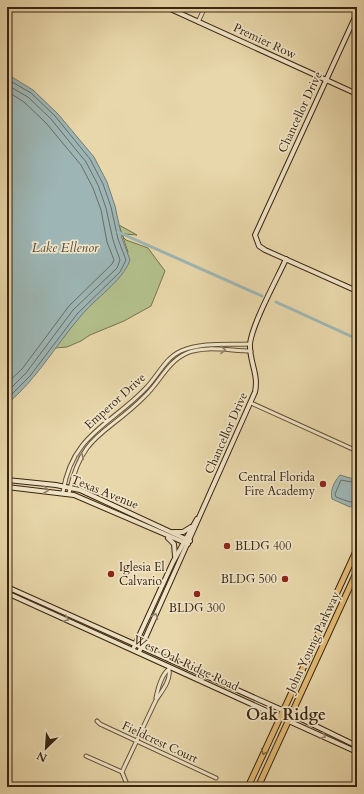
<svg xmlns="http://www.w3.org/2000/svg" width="364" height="794" font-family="Cardo,serif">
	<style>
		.green { fill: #b2bf8c; stroke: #76724e }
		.water { fill: #9db6b5; stroke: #757c73 }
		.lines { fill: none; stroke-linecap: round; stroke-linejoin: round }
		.shore { stroke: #6b6d62; stroke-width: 1 }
		.canal { stroke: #9db6b5; stroke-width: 3 }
		.street-casing { stroke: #655136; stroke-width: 5 }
		.secondary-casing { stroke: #392410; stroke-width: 6 }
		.highway-casing { stroke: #392410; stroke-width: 7 }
		.street { stroke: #f0e5c8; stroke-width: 3 }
		.secondary { stroke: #f0e5c8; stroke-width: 4 }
		.highway { stroke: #e4bc75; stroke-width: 5 }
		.oneway { stroke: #94846c }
		.oneway2 { stroke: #86683d }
		.poi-dot { fill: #8f2418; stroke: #f0e5c8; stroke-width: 1.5 }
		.labels { text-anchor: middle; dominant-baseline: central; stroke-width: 3.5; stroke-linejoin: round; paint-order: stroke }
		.street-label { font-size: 12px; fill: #392410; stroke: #f0e5c8 }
		.poi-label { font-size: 12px; fill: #392410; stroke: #f0e5c8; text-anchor: end }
		.water-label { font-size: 13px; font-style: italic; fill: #524839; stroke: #f0e5c8 }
		.district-label { font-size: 16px; font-weight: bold; fill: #392410; stroke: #f0e5c8 }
	</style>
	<rect width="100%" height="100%" fill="#e8d7aa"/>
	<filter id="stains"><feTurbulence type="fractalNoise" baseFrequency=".005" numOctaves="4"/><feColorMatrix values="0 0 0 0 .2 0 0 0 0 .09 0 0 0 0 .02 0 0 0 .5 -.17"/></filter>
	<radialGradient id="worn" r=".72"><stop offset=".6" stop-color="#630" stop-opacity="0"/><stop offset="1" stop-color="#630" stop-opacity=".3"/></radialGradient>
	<path class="green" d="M 119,225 L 137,235 L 124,234 L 123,237 L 126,240 L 148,248 L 165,271 L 151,306 L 124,321 L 90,335 L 81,341 L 67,347 L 55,348 L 80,316 L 115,281 L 128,252 Z"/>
	<g class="water">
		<path d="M 7,74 L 33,90 L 58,114 L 94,157 L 107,182 L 115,206 L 122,238 L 130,260 C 122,282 95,298 80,317 C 55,346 37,379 7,404 Z"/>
		<path d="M 340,475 L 357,480 L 356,504 L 350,507 L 332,499 C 330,490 334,482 340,475 Z"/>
	</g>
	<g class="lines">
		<g class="shore">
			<path d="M 7,79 L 31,93 L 55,116 L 90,159 L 103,184 L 111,207 L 118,239 L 126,260 L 120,272 L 77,314 L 30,376 L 7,399"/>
			<path d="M 7,85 L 28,97 L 51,119 L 86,162 L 98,185 L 106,208 L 113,240 L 120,260 L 117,268 L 73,310 L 26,373 L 7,392"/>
			<path d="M 7,91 L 24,102 L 46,123 L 81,165 L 93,188 L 101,210 L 107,242 L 114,260 L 112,264 L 69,306 L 22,369 L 7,383"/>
			<path d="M 357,483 L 341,480 L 335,494 L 336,497 L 350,502 L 357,501"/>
		</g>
		<g class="canal">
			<path d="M 118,232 L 262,296"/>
			<path d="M 276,302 L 357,339"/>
		</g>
		<defs>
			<g id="street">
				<path d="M 198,22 L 205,7"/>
				<path d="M 251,403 L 357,451"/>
				<path d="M 63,492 C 72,434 111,425 146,388 C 158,376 165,358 181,351 C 202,342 228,345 250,344"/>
				<path d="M 69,493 C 82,432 107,435 145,396 C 160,382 167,362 187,353 C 205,345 231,351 251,351"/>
				<path d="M 156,698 C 158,688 161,675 169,669"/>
				<path d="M 97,721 L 100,724 L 216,778"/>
				<path d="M 86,756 L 122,772"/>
				<path d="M 128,787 L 122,772 L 156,700 C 162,691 171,680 169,670"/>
			</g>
			<g id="secondary">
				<path d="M 166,7 L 357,94"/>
				<path d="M 357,13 L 255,235 L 259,246 L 265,250 L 357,291"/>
				<path d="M 7,480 L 56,485 L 80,490 L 190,541"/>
				<path d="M 7,487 L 74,495 L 188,544"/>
				<path d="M 173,532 L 183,532 L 191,527"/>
				<path d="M 168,538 L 174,544 L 175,556"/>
				<path d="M 7,587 L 291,714 L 357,746"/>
				<path d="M 7,593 L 357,752"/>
				<path d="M 134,647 L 173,562 L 197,519"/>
				<path d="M 139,652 L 255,392 C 259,374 249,361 250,344 C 252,324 277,279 286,259"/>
			</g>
			<g id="highway">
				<path d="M 312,647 L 357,549"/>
				<path d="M 248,787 L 310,653"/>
				<path d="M 258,787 L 357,571"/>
			</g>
		</defs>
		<use href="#street" class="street-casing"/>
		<use href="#secondary" class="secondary-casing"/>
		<use href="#highway" class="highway-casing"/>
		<use href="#street" class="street"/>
		<use href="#secondary" class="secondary"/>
		<use href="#highway" class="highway"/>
	</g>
	<defs><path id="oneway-chevron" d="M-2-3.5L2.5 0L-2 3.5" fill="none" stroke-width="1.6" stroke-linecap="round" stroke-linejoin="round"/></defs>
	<g class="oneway">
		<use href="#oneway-chevron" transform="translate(223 350) rotate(2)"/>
		<use href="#oneway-chevron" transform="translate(81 456) rotate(-63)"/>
		<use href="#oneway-chevron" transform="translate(46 490) rotate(6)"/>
		<use href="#oneway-chevron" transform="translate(155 616) rotate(-66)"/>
		<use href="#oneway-chevron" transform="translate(66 619) rotate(25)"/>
		<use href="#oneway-chevron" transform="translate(323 736) rotate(25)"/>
	</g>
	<use class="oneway2" href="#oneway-chevron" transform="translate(264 752) rotate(114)"/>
	<g class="poi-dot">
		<circle cx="323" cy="484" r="4"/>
		<circle cx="227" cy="546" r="4"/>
		<circle cx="111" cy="574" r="4"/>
		<circle cx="285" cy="579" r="4"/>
		<circle cx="197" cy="594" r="4"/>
	</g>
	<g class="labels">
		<g class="street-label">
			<text transform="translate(265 41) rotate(25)">Premier Row</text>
			<text transform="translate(300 112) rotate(-65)">Chancellor Drive</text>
			<text transform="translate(115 401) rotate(-42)">Emperor Drive</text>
			<text transform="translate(226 433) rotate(-66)">Chancellor Drive</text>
			<text transform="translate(105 492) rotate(22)">Texas Avenue</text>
			<text transform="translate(313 642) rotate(-65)">John Young Parkway</text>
			<text transform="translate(186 663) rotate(25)">West Oak Ridge Road</text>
			<text transform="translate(160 742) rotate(25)">Fieldcrest Court</text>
		</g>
		<g class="poi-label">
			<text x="315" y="477">Central Florida<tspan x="315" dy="14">Fire Academy</tspan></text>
			<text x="235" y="546" text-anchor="start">BLDG 400</text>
			<text x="119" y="567" text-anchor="start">Iglesia El<tspan x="119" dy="14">Calvario</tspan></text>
			<text x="277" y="579">BLDG 500</text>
			<text x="197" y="608" text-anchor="middle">BLDG 300</text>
		</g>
		<g class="water-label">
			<text x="65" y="248">Lake Ellenor</text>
		</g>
		<g class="district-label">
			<text x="286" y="715">Oak Ridge</text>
		</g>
	</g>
	<rect width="364" height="794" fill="none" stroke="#e8d7aa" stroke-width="24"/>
	<rect x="8" y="8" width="348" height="778" fill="none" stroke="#392410" stroke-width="2"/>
	<rect x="12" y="12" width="340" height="770" fill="none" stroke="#392410"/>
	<g transform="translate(46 748) rotate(205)" stroke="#f0e5c8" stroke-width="3" paint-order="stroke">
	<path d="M0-3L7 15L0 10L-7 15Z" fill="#392410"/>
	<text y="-6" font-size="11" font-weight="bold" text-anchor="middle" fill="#392410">N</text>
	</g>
	<rect width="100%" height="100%" filter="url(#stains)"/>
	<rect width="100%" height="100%" fill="url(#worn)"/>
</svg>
